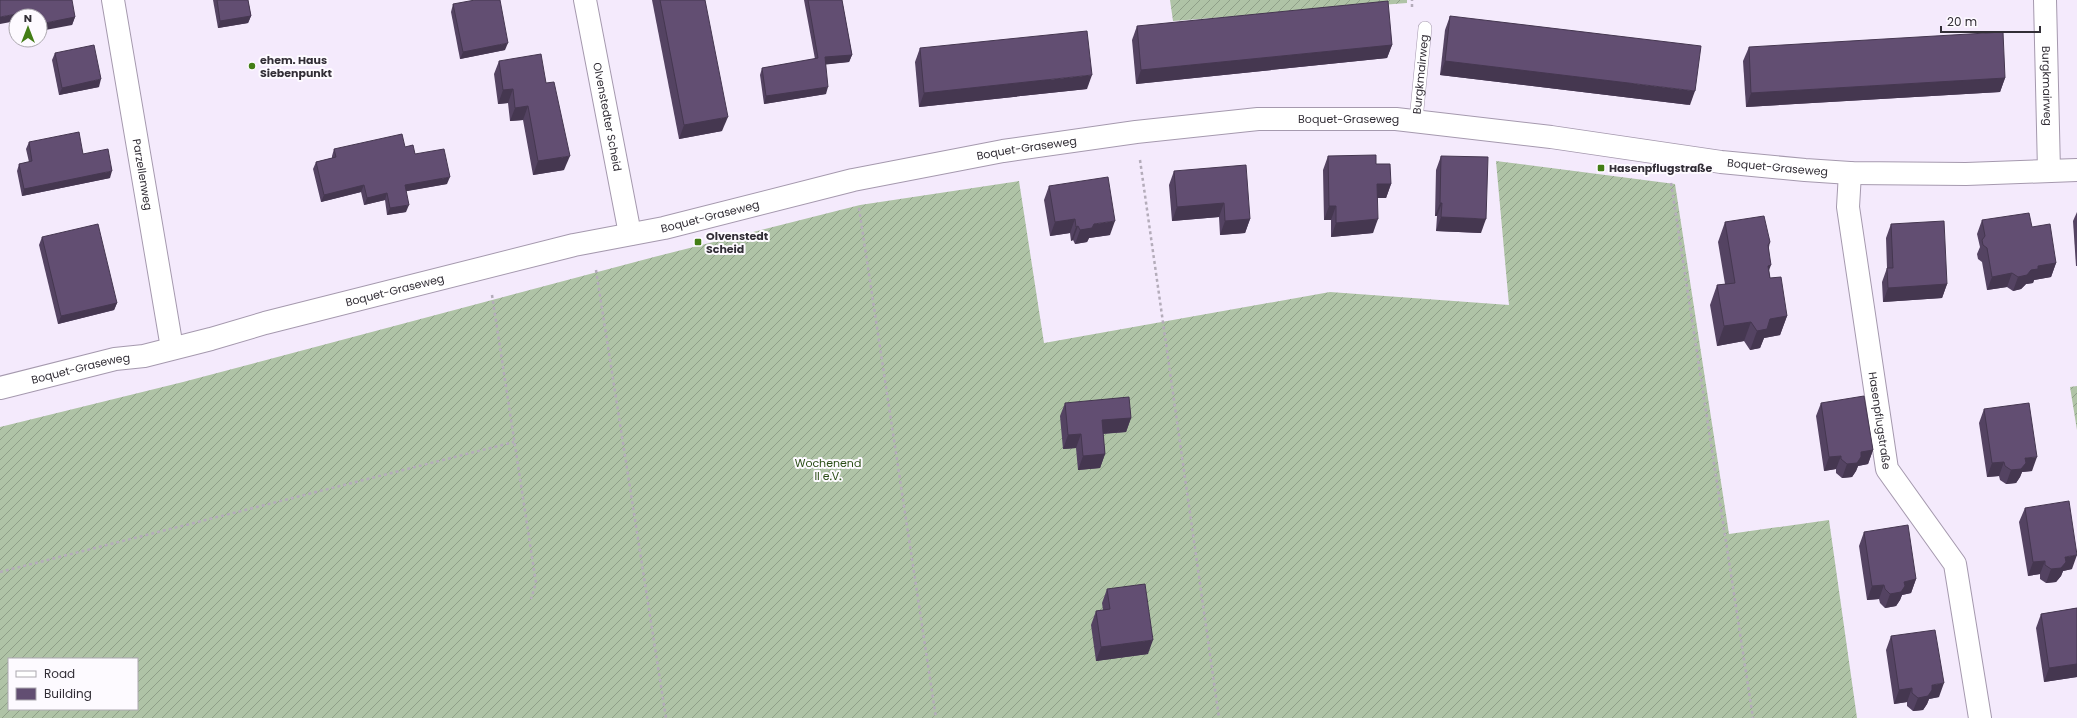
<svg xmlns="http://www.w3.org/2000/svg" width="2077" height="718" font-family="Poppins,sans-serif">
	<style>
		.garden { fill: url(#garden-furrows); fill-rule: evenodd }
		.lines { fill: none; stroke-linecap: round; stroke-linejoin: round }
		.service-casing { stroke: #a599ae; stroke-width: 14 }
		.minor-casing { stroke: #a599ae; stroke-width: 24 }
		.path { stroke: #b4acba; stroke-width: 2.5; stroke-dasharray: 3 3; stroke-linecap: butt }
		.service { stroke: #fff; stroke-width: 13 }
		.minor { stroke: #fff; stroke-width: 22 }
		.wall { fill: #544362 }
		.shaded-wall { fill: #453750 }
		.building { fill: #624e72; stroke: #453750 }
		.poi-dot { fill: #437d16; stroke: #fdfaff; stroke-width: 1.5 }
		.labels { text-anchor: middle; dominant-baseline: central; stroke-width: 4; stroke-linejoin: round; paint-order: stroke }
		.poi-label { font-size: 11px; font-weight: bold; fill: #322e36; stroke: #fdfaff; text-anchor: start }
		.street-label { font-size: 11px; fill: #322e36; stroke: #fdfaff }
		.park-label { font-size: 11px; fill: #2c4e17; stroke: #fdfaff }
	</style>
	<defs>
		<pattern id="garden-furrows" width="10" height="10" patternUnits="userSpaceOnUse"><rect width="10" height="10" fill="#afc3a6"/><path d="M-1 1l2-2M0 10L10 0M9 11l2-2" fill="none" stroke="#8f9f88"/></pattern>
	</defs>
	<rect width="100%" height="100%" fill="#f4eafc"/>
	<g class="garden">
		<path d="M 1170,0 L 1407,0 L 1407,3 L 1173,21 Z"/>
		<path d="M 1496,161 L 1675,184 L 1729,534 L 1829,520 L 1857,718 L 0,718 L 0,427 L 183,382 L 654,257 L 860,205 L 1019,181 L 1044,343 L 1330,292 L 1509,305 ZM 9,659 L 137,659 L 137,709 L 9,709 Z"/>
		<path d="M 2077,386 L 2077,430 L 2070,387 Z"/>
	</g>
	<g class="lines">
		<defs>
			<g id="service">
				<path id="s1" d="M 1416,120 L 1425,28"/>
			</g>
			<g id="minor">
				<path id="s2" d="M 113,0 L 172,348"/>
				<path id="s3" d="M 585,0 L 630,234"/>
				<path id="s4" d="M 2045,0 L 2049,171"/>
				<path id="s5" d="M 1850,173 L 1848,207 L 1887,469 L 1955,564 L 1980,718"/>
				<path id="s6" d="M 0,388 L 115,359 L 144,356 L 211,339 L 265,323 L 574,245 L 664,228 L 853,180 L 1003,151 L 1136,132 L 1258,119 L 1396,119 L 1551,137 L 1721,162 L 1805,170 L 1850,173 L 1966,174 L 2077,170"/>
			</g>
		</defs>
		<use href="#service" class="service-casing"/>
		<use href="#minor" class="minor-casing"/>
		<g class="path">
			<path d="M 1412,7 L 1412,0"/>
			<path d="M 1140,160 L 1219,718"/>
			<path d="M 1671,183 L 1753,718"/>
			<path d="M 859,208 L 936,718"/>
			<path d="M 596,270 L 666,718"/>
			<path d="M 492,295 L 536,583 L 531,599"/>
			<path d="M 0,572 L 514,442"/>
		</g>
		<use href="#service" class="service"/>
		<use href="#minor" class="minor"/>
	</g>
	<g class="wall">
		<path d="M 0,0 L 75,17 L 72,25 L 40,16 L 16,16 Z"/>
		<path d="M 213,0 L 248,0 L 251,16 L 248,23 L 218,28 Z"/>
		<path d="M 652,0 L 705,0 L 722,131 L 679,139 Z"/>
		<path d="M 804,0 L 842,0 L 852,55 L 849,62 L 826,64 L 826,94 L 764,104 L 760,75 L 762,68 L 815,59 Z"/>
		<path d="M 453,4 L 505,50 L 460,59 L 451,12 Z"/>
		<path d="M 1450,16 L 1690,105 L 1440,75 L 1445,30 Z"/>
		<path d="M 1137,26 L 1392,45 L 1387,58 L 1136,84 L 1132,40 Z"/>
		<path d="M 1749,47 L 2005,78 L 2000,92 L 1746,107 L 1743,61 Z"/>
		<path d="M 920,48 L 1087,89 L 919,107 L 915,62 Z"/>
		<path d="M 55,53 L 99,87 L 59,95 L 52,60 Z"/>
		<path d="M 499,61 L 546,83 L 564,170 L 533,175 L 523,120 L 510,121 L 508,103 L 498,104 L 494,74 Z"/>
		<path d="M 29,142 L 83,154 L 110,178 L 22,196 L 17,171 L 19,164 L 29,162 L 26,149 Z"/>
		<path d="M 405,147 L 415,154 L 447,184 L 406,191 L 406,212 L 387,215 L 385,200 L 364,205 L 361,192 L 321,202 L 313,169 L 316,162 L 332,158 L 332,156 L 334,149 Z"/>
		<path d="M 1328,156 L 1376,164 L 1391,184 L 1386,198 L 1377,198 L 1373,233 L 1331,237 L 1331,220 L 1324,220 L 1323,170 Z"/>
		<path d="M 1441,156 L 1481,233 L 1436,231 L 1437,216 L 1435,216 L 1436,170 Z"/>
		<path d="M 1174,171 L 1250,219 L 1245,233 L 1220,235 L 1219,217 L 1172,221 L 1169,185 Z"/>
		<path d="M 1049,186 L 1110,235 L 1089,238 L 1087,242 L 1075,244 L 1073,240 L 1071,241 L 1070,233 L 1050,236 L 1044,200 Z"/>
		<path d="M 2077,212 L 2077,266 L 2076,266 L 2073,221 Z"/>
		<path d="M 1982,220 L 2032,227 L 2056,263 L 2051,277 L 2034,280 L 2033,283 L 2026,284 L 2021,289 L 2013,291 L 2007,287 L 1987,290 L 1982,262 L 1978,259 L 1977,254 L 1980,247 L 1977,234 Z"/>
		<path d="M 1725,222 L 1770,242 L 1769,247 L 1769,271 L 1770,278 L 1787,316 L 1780,335 L 1764,338 L 1760,348 L 1750,350 L 1744,341 L 1717,346 L 1710,305 L 1717,285 L 1725,284 L 1718,242 Z"/>
		<path d="M 1891,224 L 1947,284 L 1942,298 L 1883,302 L 1882,282 L 1887,268 L 1886,238 Z"/>
		<path d="M 42,237 L 117,303 L 114,310 L 58,324 L 39,245 Z"/>
		<path d="M 1065,403 L 1131,418 L 1126,432 L 1103,434 L 1105,454 L 1100,468 L 1078,470 L 1076,448 L 1063,449 L 1060,416 Z"/>
		<path d="M 1821,403 L 1873,450 L 1868,464 L 1858,466 L 1856,471 L 1852,477 L 1842,478 L 1836,473 L 1836,469 L 1824,471 L 1816,416 Z"/>
		<path d="M 1984,409 L 2032,471 L 2022,472 L 2020,477 L 2016,483 L 2006,484 L 2000,480 L 1999,476 L 1987,477 L 1979,423 Z"/>
		<path d="M 2025,508 L 2072,569 L 2063,571 L 2061,576 L 2056,582 L 2046,583 L 2040,579 L 2040,574 L 2028,576 L 2019,522 Z"/>
		<path d="M 1864,532 L 1916,579 L 1911,593 L 1902,595 L 1900,600 L 1896,606 L 1885,608 L 1880,603 L 1879,599 L 1867,600 L 1859,546 Z"/>
		<path d="M 1107,589 L 1148,654 L 1096,661 L 1091,625 L 1096,611 L 1103,610 L 1102,603 Z"/>
		<path d="M 2077,608 L 2077,677 L 2044,682 L 2036,628 L 2041,614 Z"/>
		<path d="M 1891,636 L 1939,697 L 1929,699 L 1927,704 L 1923,710 L 1913,711 L 1907,706 L 1907,702 L 1894,704 L 1886,650 Z"/>
	</g>
	<g class="shaded-wall">
		<path d="M 34,11 L 32,16 L 16,16 L 16,21 L 0,24 L 0,17 Z"/>
		<path d="M 251,16 L 248,23 L 218,28 L 220,21 Z"/>
		<path d="M 75,17 L 72,25 L 40,31 L 40,24 Z"/>
		<path d="M 508,43 L 505,50 L 460,59 L 463,52 Z"/>
		<path d="M 1392,45 L 1387,58 L 1136,84 L 1141,70 Z"/>
		<path d="M 852,55 L 849,62 L 822,65 L 825,57 Z"/>
		<path d="M 1445,61 L 1695,91 L 1690,105 L 1440,75 Z"/>
		<path d="M 1092,75 L 1087,89 L 919,107 L 924,93 Z"/>
		<path d="M 2005,78 L 2000,92 L 1746,107 L 1751,93 Z"/>
		<path d="M 101,79 L 99,87 L 59,95 L 62,88 Z"/>
		<path d="M 828,87 L 826,94 L 764,104 L 766,96 Z"/>
		<path d="M 513,89 L 508,103 L 498,104 L 503,90 Z"/>
		<path d="M 528,106 L 523,120 L 510,121 L 515,108 Z"/>
		<path d="M 728,117 L 722,131 L 679,139 L 684,125 Z"/>
		<path d="M 570,156 L 564,170 L 533,175 L 538,161 Z"/>
		<path d="M 112,171 L 110,178 L 22,196 L 24,189 Z"/>
		<path d="M 450,177 L 447,184 L 402,192 L 405,185 Z"/>
		<path d="M 1377,184 L 1391,184 L 1386,198 L 1372,198 Z"/>
		<path d="M 364,185 L 361,192 L 321,202 L 324,195 Z"/>
		<path d="M 387,193 L 385,200 L 364,205 L 367,198 Z"/>
		<path d="M 1224,203 L 1219,217 L 1172,221 L 1177,207 Z"/>
		<path d="M 1440,203 L 1442,203 L 1437,216 L 1435,216 Z"/>
		<path d="M 409,205 L 406,212 L 387,215 L 390,208 Z"/>
		<path d="M 1329,206 L 1336,206 L 1331,220 L 1324,220 Z"/>
		<path d="M 1441,217 L 1486,219 L 1481,233 L 1436,231 Z"/>
		<path d="M 1075,219 L 1070,233 L 1050,236 L 1055,222 Z"/>
		<path d="M 1250,219 L 1245,233 L 1220,235 L 1225,221 Z"/>
		<path d="M 1378,219 L 1373,233 L 1331,237 L 1336,223 Z"/>
		<path d="M 1115,221 L 1110,235 L 1089,238 L 1087,242 L 1075,244 L 1080,230 L 1094,224 Z"/>
		<path d="M 1078,226 L 1073,240 L 1071,241 L 1076,227 Z"/>
		<path d="M 2056,263 L 2051,277 L 2034,280 L 2033,283 L 2026,284 L 2021,289 L 2013,291 L 2018,277 L 2038,266 Z"/>
		<path d="M 1771,265 L 1764,284 L 1768,266 Z"/>
		<path d="M 2012,273 L 2007,287 L 1987,290 L 1992,277 Z"/>
		<path d="M 1947,284 L 1942,298 L 1883,302 L 1888,288 Z"/>
		<path d="M 117,303 L 114,310 L 58,324 L 61,316 Z"/>
		<path d="M 1787,316 L 1780,335 L 1764,338 L 1760,348 L 1750,350 L 1757,331 L 1770,319 Z"/>
		<path d="M 1751,322 L 1744,341 L 1717,346 L 1724,326 Z"/>
		<path d="M 1131,418 L 1126,432 L 1097,434 L 1102,420 Z"/>
		<path d="M 1081,434 L 1076,448 L 1063,449 L 1068,435 Z"/>
		<path d="M 1873,450 L 1868,464 L 1858,466 L 1856,471 L 1852,477 L 1842,478 L 1847,464 L 1861,452 Z"/>
		<path d="M 1105,454 L 1100,468 L 1078,470 L 1083,456 Z"/>
		<path d="M 1841,456 L 1836,469 L 1824,471 L 1829,457 Z"/>
		<path d="M 2037,457 L 2032,471 L 2022,472 L 2020,477 L 2016,483 L 2006,484 L 2011,470 L 2025,458 Z"/>
		<path d="M 2004,462 L 1999,476 L 1987,477 L 1992,463 Z"/>
		<path d="M 2077,555 L 2072,569 L 2063,571 L 2061,576 L 2056,582 L 2046,583 L 2051,569 L 2065,557 Z"/>
		<path d="M 2045,561 L 2040,574 L 2028,576 L 2033,562 Z"/>
		<path d="M 1916,579 L 1911,593 L 1902,595 L 1900,600 L 1896,606 L 1885,608 L 1890,594 L 1904,582 Z"/>
		<path d="M 1884,585 L 1879,599 L 1867,600 L 1872,586 Z"/>
		<path d="M 1153,640 L 1148,654 L 1096,661 L 1101,647 Z"/>
		<path d="M 2077,664 L 2077,677 L 2044,682 L 2049,668 Z"/>
		<path d="M 1944,683 L 1939,697 L 1929,699 L 1927,704 L 1923,710 L 1913,711 L 1918,698 L 1932,685 Z"/>
		<path d="M 1912,688 L 1907,702 L 1894,704 L 1899,690 Z"/>
	</g>
	<g class="building">
		<path d="M 0,0 L 72,0 L 75,17 L 40,24 L 40,16 L 35,16 L 34,11 L 0,17 Z"/>
		<path d="M 217,0 L 248,0 L 251,16 L 220,21 Z"/>
		<path d="M 475,0 L 500,0 L 508,43 L 463,52 L 453,4 Z"/>
		<path d="M 660,0 L 705,0 L 728,117 L 684,125 Z"/>
		<path d="M 808,0 L 842,0 L 852,55 L 825,57 L 828,87 L 766,96 L 762,68 L 818,58 Z"/>
		<path d="M 1388,1 L 1392,45 L 1141,70 L 1137,26 Z"/>
		<path d="M 1450,16 L 1701,46 L 1695,91 L 1445,61 Z"/>
		<path d="M 1087,31 L 1092,75 L 924,93 L 920,48 Z"/>
		<path d="M 2003,32 L 2005,78 L 1751,93 L 1749,47 Z"/>
		<path d="M 94,45 L 101,79 L 62,88 L 55,53 Z"/>
		<path d="M 541,54 L 546,83 L 554,82 L 570,156 L 538,161 L 528,106 L 515,108 L 513,89 L 503,90 L 499,61 Z"/>
		<path d="M 79,132 L 83,154 L 108,149 L 112,171 L 24,189 L 19,164 L 32,161 L 29,142 Z"/>
		<path d="M 402,134 L 405,147 L 413,145 L 415,154 L 444,149 L 450,177 L 405,185 L 409,205 L 390,208 L 387,193 L 367,198 L 364,185 L 324,195 L 316,162 L 336,157 L 334,149 Z"/>
		<path d="M 1376,155 L 1376,164 L 1390,164 L 1391,184 L 1377,184 L 1378,219 L 1336,223 L 1336,206 L 1329,206 L 1328,156 Z"/>
		<path d="M 1441,156 L 1488,157 L 1486,219 L 1441,217 L 1442,203 L 1440,203 Z"/>
		<path d="M 1246,165 L 1250,219 L 1225,221 L 1224,203 L 1177,207 L 1174,171 Z"/>
		<path d="M 1108,177 L 1115,221 L 1094,224 L 1092,228 L 1080,230 L 1078,226 L 1076,227 L 1075,219 L 1055,222 L 1049,186 Z"/>
		<path d="M 2029,213 L 2032,227 L 2050,224 L 2056,263 L 2038,266 L 2038,269 L 2031,270 L 2027,275 L 2018,277 L 2012,273 L 1992,277 L 1987,248 L 1983,245 L 1982,240 L 1985,236 L 1982,220 Z"/>
		<path d="M 1764,216 L 1770,242 L 1768,245 L 1771,265 L 1768,266 L 1770,278 L 1781,277 L 1787,316 L 1770,319 L 1767,329 L 1757,331 L 1751,322 L 1724,326 L 1717,285 L 1735,283 L 1725,222 Z"/>
		<path d="M 1944,221 L 1947,284 L 1888,288 L 1887,268 L 1893,268 L 1891,224 Z"/>
		<path d="M 98,224 L 117,303 L 61,316 L 42,237 Z"/>
		<path d="M 1864,396 L 1873,450 L 1861,452 L 1861,457 L 1857,463 L 1847,464 L 1841,459 L 1841,456 L 1829,457 L 1821,403 Z"/>
		<path d="M 1129,397 L 1131,418 L 1102,420 L 1105,454 L 1083,456 L 1081,434 L 1068,435 L 1065,403 Z"/>
		<path d="M 2029,403 L 2037,457 L 2025,458 L 2026,463 L 2021,469 L 2011,470 L 2005,466 L 2004,462 L 1992,463 L 1984,409 Z"/>
		<path d="M 2069,501 L 2077,555 L 2065,557 L 2066,562 L 2061,568 L 2051,569 L 2045,565 L 2045,561 L 2033,562 L 2025,508 Z"/>
		<path d="M 1908,525 L 1916,579 L 1904,582 L 1905,586 L 1901,592 L 1890,594 L 1885,589 L 1884,585 L 1872,586 L 1864,532 Z"/>
		<path d="M 1145,584 L 1153,640 L 1101,647 L 1096,611 L 1110,609 L 1107,589 Z"/>
		<path d="M 2077,608 L 2077,664 L 2049,668 L 2041,614 Z"/>
		<path d="M 1935,630 L 1944,683 L 1932,685 L 1932,690 L 1928,696 L 1918,698 L 1912,693 L 1912,688 L 1899,690 L 1891,636 Z"/>
	</g>
	<g class="poi-dot">
		<circle cx="252" cy="66" r="4"/>
		<rect x="1597" y="164" width="8" height="8" rx="2"/>
		<rect x="694" y="238" width="8" height="8" rx="2"/>
	</g>
	<g class="labels">
		<g class="poi-label">
			<text x="260" y="60">ehem. Haus<tspan x="260" dy="13">Siebenpunkt</tspan></text>
			<text x="1609" y="168">Hasenpflugstraße</text>
			<text x="706" y="236">Olvenstedt<tspan x="706" dy="13">Scheid</tspan></text>
		</g>
		<g class="street-label">
			<text stroke="none"><textPath href="#s1" startOffset="46">Burgkmairweg</textPath></text>
			<text stroke="none"><textPath href="#s4" startOffset="86">Burgkmairweg</textPath></text>
			<text stroke="none"><textPath href="#s3" startOffset="119">Olvenstedter Scheid</textPath></text>
			<text stroke="none"><textPath href="#s6" startOffset="1379">Boquet-Graseweg</textPath></text>
			<text stroke="none"><textPath href="#s6" startOffset="1055">Boquet-Graseweg</textPath></text>
			<text stroke="none"><textPath href="#s6" startOffset="1811">Boquet-Graseweg</textPath></text>
			<text stroke="none"><textPath href="#s2" startOffset="177">Parzellenweg</textPath></text>
			<text stroke="none"><textPath href="#s6" startOffset="731">Boquet-Graseweg</textPath></text>
			<text stroke="none"><textPath href="#s6" startOffset="407">Boquet-Graseweg</textPath></text>
			<text stroke="none"><textPath href="#s6" startOffset="83">Boquet-Graseweg</textPath></text>
			<text stroke="none"><textPath href="#s5" startOffset="250">Hasenpflugstraße</textPath></text>
		</g>
		<g class="park-label">
			<text x="828" y="463">Wochenend<tspan x="828" dy="13">II e.V.</tspan></text>
		</g>
	</g>
	<rect x="8" y="658" width="130" height="52" fill="#fdfaff" stroke="#aca8af"/>
	<rect x="16" y="671" width="20" height="6" fill="#ffffff" stroke="#aca8af"/>
	<text x="44" y="678" font-size="12" fill="#322e36">Road</text>
	<rect x="16" y="688" width="20" height="12" fill="#624e72" stroke="#aca8af"/>
	<text x="44" y="698" font-size="12" fill="#322e36">Building</text>
	<g transform="translate(28 28)"><circle r="19" fill="#fdfaff" stroke="#aca8af"/>
	<path d="M0-3L7 15L0 10L-7 15Z" fill="#437d16"/>
	<text y="-6" font-size="11" font-weight="bold" text-anchor="middle" fill="#322e36">N</text>
	</g>
	<path d="M1941 26v6h99v-6" fill="none" stroke="#322e36" stroke-width="2"/>
	<text x="1947" y="26" font-size="12" fill="#322e36" stroke="#fdfaff" stroke-width="3" paint-order="stroke">20 m</text>
</svg>
